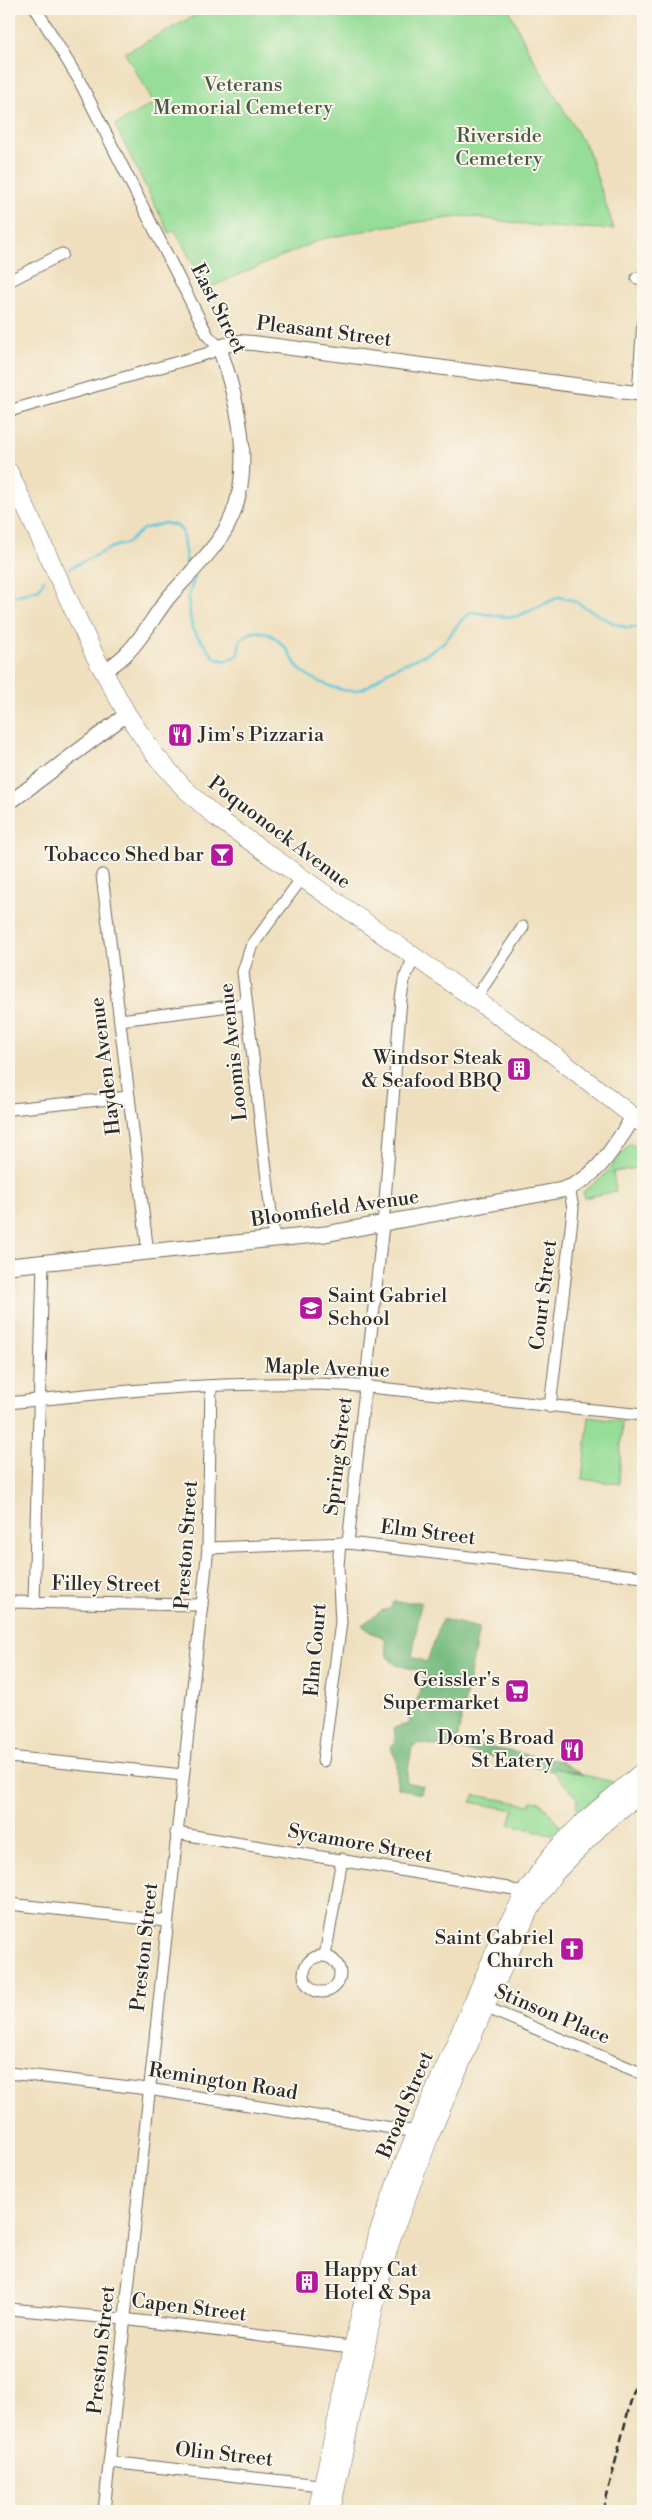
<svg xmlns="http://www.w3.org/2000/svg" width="652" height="2520" font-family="'Libre Bodoni',serif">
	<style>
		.green { fill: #96dd97; stroke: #608461 }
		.forest { fill: #78bc80; stroke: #527456 }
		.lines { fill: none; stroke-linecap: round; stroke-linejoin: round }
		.stream { stroke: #5fc9db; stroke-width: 2.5 }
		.minor-casing { stroke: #706a5e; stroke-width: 13 }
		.tertiary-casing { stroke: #706a5e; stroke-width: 16 }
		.secondary-casing { stroke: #706a5e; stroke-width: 17 }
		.primary-casing { stroke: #706a5e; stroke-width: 19 }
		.minor { stroke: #fff; stroke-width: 11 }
		.tertiary { stroke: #fff; stroke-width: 14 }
		.secondary { stroke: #fff; stroke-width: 15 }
		.primary { stroke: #fff; stroke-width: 18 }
		.rail { stroke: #2b2b2b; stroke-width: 2.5; stroke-dasharray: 8 4; stroke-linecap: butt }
		.labels { text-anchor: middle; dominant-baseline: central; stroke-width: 4; stroke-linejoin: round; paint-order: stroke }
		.park-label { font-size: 20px; fill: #465846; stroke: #fbf7ec }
		.street-label { font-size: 20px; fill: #2b2b2b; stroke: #fbf7ec }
		.poi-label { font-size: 20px; fill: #2b2b2b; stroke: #fbf7ec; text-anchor: end }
	</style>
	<rect width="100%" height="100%" fill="#fbf7ec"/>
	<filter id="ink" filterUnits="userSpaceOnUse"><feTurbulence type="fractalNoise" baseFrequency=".02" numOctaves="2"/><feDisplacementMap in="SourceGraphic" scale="10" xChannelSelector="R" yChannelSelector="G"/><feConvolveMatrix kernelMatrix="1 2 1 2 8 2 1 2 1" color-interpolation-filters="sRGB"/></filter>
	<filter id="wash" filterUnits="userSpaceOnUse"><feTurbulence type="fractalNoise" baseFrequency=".0096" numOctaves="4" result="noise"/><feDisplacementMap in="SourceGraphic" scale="20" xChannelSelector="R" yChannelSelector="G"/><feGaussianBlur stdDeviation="1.12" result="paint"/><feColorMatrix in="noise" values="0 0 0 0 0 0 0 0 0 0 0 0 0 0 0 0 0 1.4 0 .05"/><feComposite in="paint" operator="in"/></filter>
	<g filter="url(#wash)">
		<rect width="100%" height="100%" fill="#efdfbe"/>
		<g class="green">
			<path d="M 207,9 L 509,9 L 528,50 L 588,150 L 614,229 L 546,227 L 466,216 L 388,226 L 322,239 L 206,289 L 175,230 L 169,233 L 115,125 L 154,103 L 125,53 Z"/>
			<path d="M 630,1143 L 633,1146 L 643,1144 L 643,1167 L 613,1172 L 616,1191 L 584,1198 L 583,1192 L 606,1174 Z"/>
			<path d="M 589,1417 L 622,1422 L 619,1484 L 582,1479 Z"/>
			<path d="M 554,1768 L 613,1782 L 615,1784 L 581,1811 L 576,1807 L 578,1799 L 553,1771 Z"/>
			<path d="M 475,1795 L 530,1805 L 532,1801 L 540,1802 L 562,1828 L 555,1835 L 509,1824 L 514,1810 L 471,1802 Z"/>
		</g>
		<path class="forest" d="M 393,1602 L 421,1602 L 412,1657 L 427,1662 L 442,1619 L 479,1628 L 457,1741 L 560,1761 L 581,1774 L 554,1768 L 553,1771 L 487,1755 L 419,1743 L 412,1747 L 406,1782 L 423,1786 L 421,1794 L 397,1788 L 397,1761 L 390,1747 L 396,1743 L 394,1728 L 409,1724 L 426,1672 L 396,1665 L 387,1657 L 385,1638 L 370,1632 L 362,1625 L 381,1611 L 391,1608 Z"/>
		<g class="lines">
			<g class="stream">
				<path d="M 70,568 L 113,547 L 127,543 L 143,529 L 166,523 L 177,526 L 182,531 L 187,566"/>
				<path d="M 195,577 L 188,598 L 192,629 L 215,658 L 226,661 L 238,655 L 240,641 C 255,623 275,634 287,650 C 293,657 294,665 302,671 C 313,680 330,687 343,690 C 350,691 356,691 362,689 C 371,686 379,677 387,672 C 408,660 424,659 444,642 C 454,632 459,619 472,612 L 506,617 L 518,616 L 559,597 L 572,600 L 613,623 L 625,627 L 643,628"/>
				<path d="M 9,598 L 39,589 L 44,580"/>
			</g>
		</g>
	</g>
	<g filter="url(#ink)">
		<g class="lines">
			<defs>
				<g id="minor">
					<path d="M 637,278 L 643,279"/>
					<path d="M 9,281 L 62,254"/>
					<path d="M 638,393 L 643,321"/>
					<path d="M 9,411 L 209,353 L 219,347 L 208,336 L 79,80 L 36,9"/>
					<path d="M 102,875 L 148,1253"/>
					<path d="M 475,999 L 523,927"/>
					<path d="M 120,1020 L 246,1004"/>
					<path d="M 11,1109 L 129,1097"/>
					<path d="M 274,1239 L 243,972 L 251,947 L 302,878"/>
					<path d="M 9,1403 C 125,1390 242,1379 359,1386 L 643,1415"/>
					<path d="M 550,1407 L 572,1219 L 573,1208 L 569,1188"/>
					<path d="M 348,1543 L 383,1225 L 401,999 L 404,980 L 414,957"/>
					<path d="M 208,1548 L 348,1543 L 643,1577"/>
					<path d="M 9,1602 L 202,1605"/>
					<path d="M 34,1603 L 43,1263"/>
					<path d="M 9,1757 L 183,1775"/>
					<path d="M 323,1761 L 341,1622 L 338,1566 L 340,1543"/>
					<path d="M 629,1795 L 643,1810"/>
					<path d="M 176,1833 L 508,1888 L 531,1897"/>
					<path d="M 9,1904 L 166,1921"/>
					<path d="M 325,1956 L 342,1859"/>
					<circle cx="322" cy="1974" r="18"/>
					<path d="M 480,2005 L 643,2074"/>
					<path d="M 9,2073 L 148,2089 L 423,2133"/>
					<path d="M 9,2309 L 123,2319 L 359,2348"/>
					<path d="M 109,2462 L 329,2486"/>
					<path d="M 104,2511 L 208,1548 L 211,1386"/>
				</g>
				<g id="tertiary">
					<path d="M 103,672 C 111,666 120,661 127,653 C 143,637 154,616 168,598 C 187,576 215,550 228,525 C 256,471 238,401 219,347 L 237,342 L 253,343 L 643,394"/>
					<path d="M 9,803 L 127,714"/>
				</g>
				<path id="secondary" d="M 9,1266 L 325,1234 L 562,1190 C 597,1180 614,1146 633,1118"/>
				<g id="primary">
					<path d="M 9,472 L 95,656 L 127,714 L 155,755 L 184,788 L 217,818 L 550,1052 L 643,1124"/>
					<path d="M 317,2511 L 378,2234 L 403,2164 L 500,1940 L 525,1893 L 552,1854 L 582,1823 L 643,1771"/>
					<path d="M 331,2511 L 381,2275 L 392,2236 L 430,2135 L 485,2007 L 529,1910 L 553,1875 L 599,1828 L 643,1790"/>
				</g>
			</defs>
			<use href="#minor" class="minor-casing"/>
			<use href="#tertiary" class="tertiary-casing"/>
			<use href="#secondary" class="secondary-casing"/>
			<use href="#primary" class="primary-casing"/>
			<use href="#minor" class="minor"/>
			<use href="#tertiary" class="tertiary"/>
			<use href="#secondary" class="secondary"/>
			<use href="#primary" class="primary"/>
			<path class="rail" d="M 603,2511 L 630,2404 L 643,2360"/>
		</g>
	</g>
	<defs>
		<symbol id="restaurant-square" viewBox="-11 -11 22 22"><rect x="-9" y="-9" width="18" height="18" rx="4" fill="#b5179e" stroke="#fbf7ec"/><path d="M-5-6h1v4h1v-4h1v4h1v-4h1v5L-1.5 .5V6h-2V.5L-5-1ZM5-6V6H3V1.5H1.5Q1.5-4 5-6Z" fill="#fff"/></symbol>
		<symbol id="bar-square" viewBox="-11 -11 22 22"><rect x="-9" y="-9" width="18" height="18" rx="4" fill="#b5179e" stroke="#fbf7ec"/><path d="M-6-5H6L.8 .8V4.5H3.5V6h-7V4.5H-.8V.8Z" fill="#fff"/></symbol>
		<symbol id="building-square" viewBox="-11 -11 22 22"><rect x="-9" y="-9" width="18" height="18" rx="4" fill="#b5179e" stroke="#fbf7ec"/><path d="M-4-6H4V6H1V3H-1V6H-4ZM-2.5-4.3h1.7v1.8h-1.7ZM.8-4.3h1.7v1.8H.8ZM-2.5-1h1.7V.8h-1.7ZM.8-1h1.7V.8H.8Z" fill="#fff"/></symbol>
		<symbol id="school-square" viewBox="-11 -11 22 22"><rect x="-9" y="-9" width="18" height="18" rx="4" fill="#b5179e" stroke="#fbf7ec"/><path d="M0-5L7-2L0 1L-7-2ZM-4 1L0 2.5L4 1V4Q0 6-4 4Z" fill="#fff"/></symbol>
		<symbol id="supermarket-square" viewBox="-11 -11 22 22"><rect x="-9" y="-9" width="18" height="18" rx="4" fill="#b5179e" stroke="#fbf7ec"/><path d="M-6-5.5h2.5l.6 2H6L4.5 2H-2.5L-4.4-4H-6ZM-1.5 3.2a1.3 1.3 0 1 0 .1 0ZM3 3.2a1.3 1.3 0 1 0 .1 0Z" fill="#fff"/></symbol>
		<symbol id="church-square" viewBox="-11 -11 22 22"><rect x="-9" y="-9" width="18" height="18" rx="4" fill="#b5179e" stroke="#fbf7ec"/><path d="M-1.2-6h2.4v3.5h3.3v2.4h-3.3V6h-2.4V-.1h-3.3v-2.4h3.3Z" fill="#fff"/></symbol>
	</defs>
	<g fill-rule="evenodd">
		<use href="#restaurant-square" x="166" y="721" width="28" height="28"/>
		<use href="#bar-square" x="208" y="841" width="28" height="28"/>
		<use href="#building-square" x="505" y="1055" width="28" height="28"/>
		<use href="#school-square" x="297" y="1294" width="28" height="28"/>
		<use href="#supermarket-square" x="503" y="1677" width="28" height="28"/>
		<use href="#restaurant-square" x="558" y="1736" width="28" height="28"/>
		<use href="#church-square" x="558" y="1935" width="28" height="28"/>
		<use href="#building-square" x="293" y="2268" width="28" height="28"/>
	</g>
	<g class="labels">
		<g class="park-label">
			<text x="243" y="85">Veterans<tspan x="243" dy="23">Memorial Cemetery</tspan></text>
			<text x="499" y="136">Riverside<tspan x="499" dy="23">Cemetery</tspan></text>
		</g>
		<g class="street-label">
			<text transform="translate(218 309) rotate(63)">East Street</text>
			<text transform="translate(324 332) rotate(7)">Pleasant Street</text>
			<text transform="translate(279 833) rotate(37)">Poquonock Avenue</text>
			<text transform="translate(234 1052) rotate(-96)">Loomis Avenue</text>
			<text transform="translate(106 1066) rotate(-97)">Hayden Avenue</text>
			<text transform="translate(335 1209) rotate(-8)">Bloomfield Avenue</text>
			<text transform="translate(544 1295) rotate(-83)">Court Street</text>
			<text transform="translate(327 1369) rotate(2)">Maple Avenue</text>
			<text transform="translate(339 1456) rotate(-83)">Spring Street</text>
			<text transform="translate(428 1533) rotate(7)">Elm Street</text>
			<text transform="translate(187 1545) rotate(-86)">Preston Street</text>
			<text transform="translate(106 1585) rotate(1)">Filley Street</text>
			<text transform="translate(316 1650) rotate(-85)">Elm Court</text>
			<text transform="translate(360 1844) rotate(10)">Sycamore Street</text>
			<text transform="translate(145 1947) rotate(-84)">Preston Street</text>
			<text transform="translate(552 2015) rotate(23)">Stinson Place</text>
			<text transform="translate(223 2082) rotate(9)">Remington Road</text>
			<text transform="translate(406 2105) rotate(-67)">Broad Street</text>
			<text transform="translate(189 2308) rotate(7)">Capen Street</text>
			<text transform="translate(102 2350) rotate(-84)">Preston Street</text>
			<text transform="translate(224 2455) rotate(6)">Olin Street</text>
		</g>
		<g class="poi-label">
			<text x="198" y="735" text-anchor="start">Jim's Pizzaria</text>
			<text x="204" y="855">Tobacco Shed bar</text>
			<text x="502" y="1058">Windsor Steak<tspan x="502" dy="23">&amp; Seafood BBQ</tspan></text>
			<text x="328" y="1296" text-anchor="start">Saint Gabriel<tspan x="328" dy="23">School</tspan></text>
			<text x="500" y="1680">Geissler's<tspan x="500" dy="23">Supermarket</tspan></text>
			<text x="554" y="1738">Dom's Broad<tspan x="554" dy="23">St Eatery</tspan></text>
			<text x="554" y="1938">Saint Gabriel<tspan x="554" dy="23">Church</tspan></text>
			<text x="324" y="2270" text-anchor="start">Happy Cat<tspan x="324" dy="23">Hotel &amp; Spa</tspan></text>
		</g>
	</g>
	<rect width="652" height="2520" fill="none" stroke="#fbf7ec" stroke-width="30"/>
</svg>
